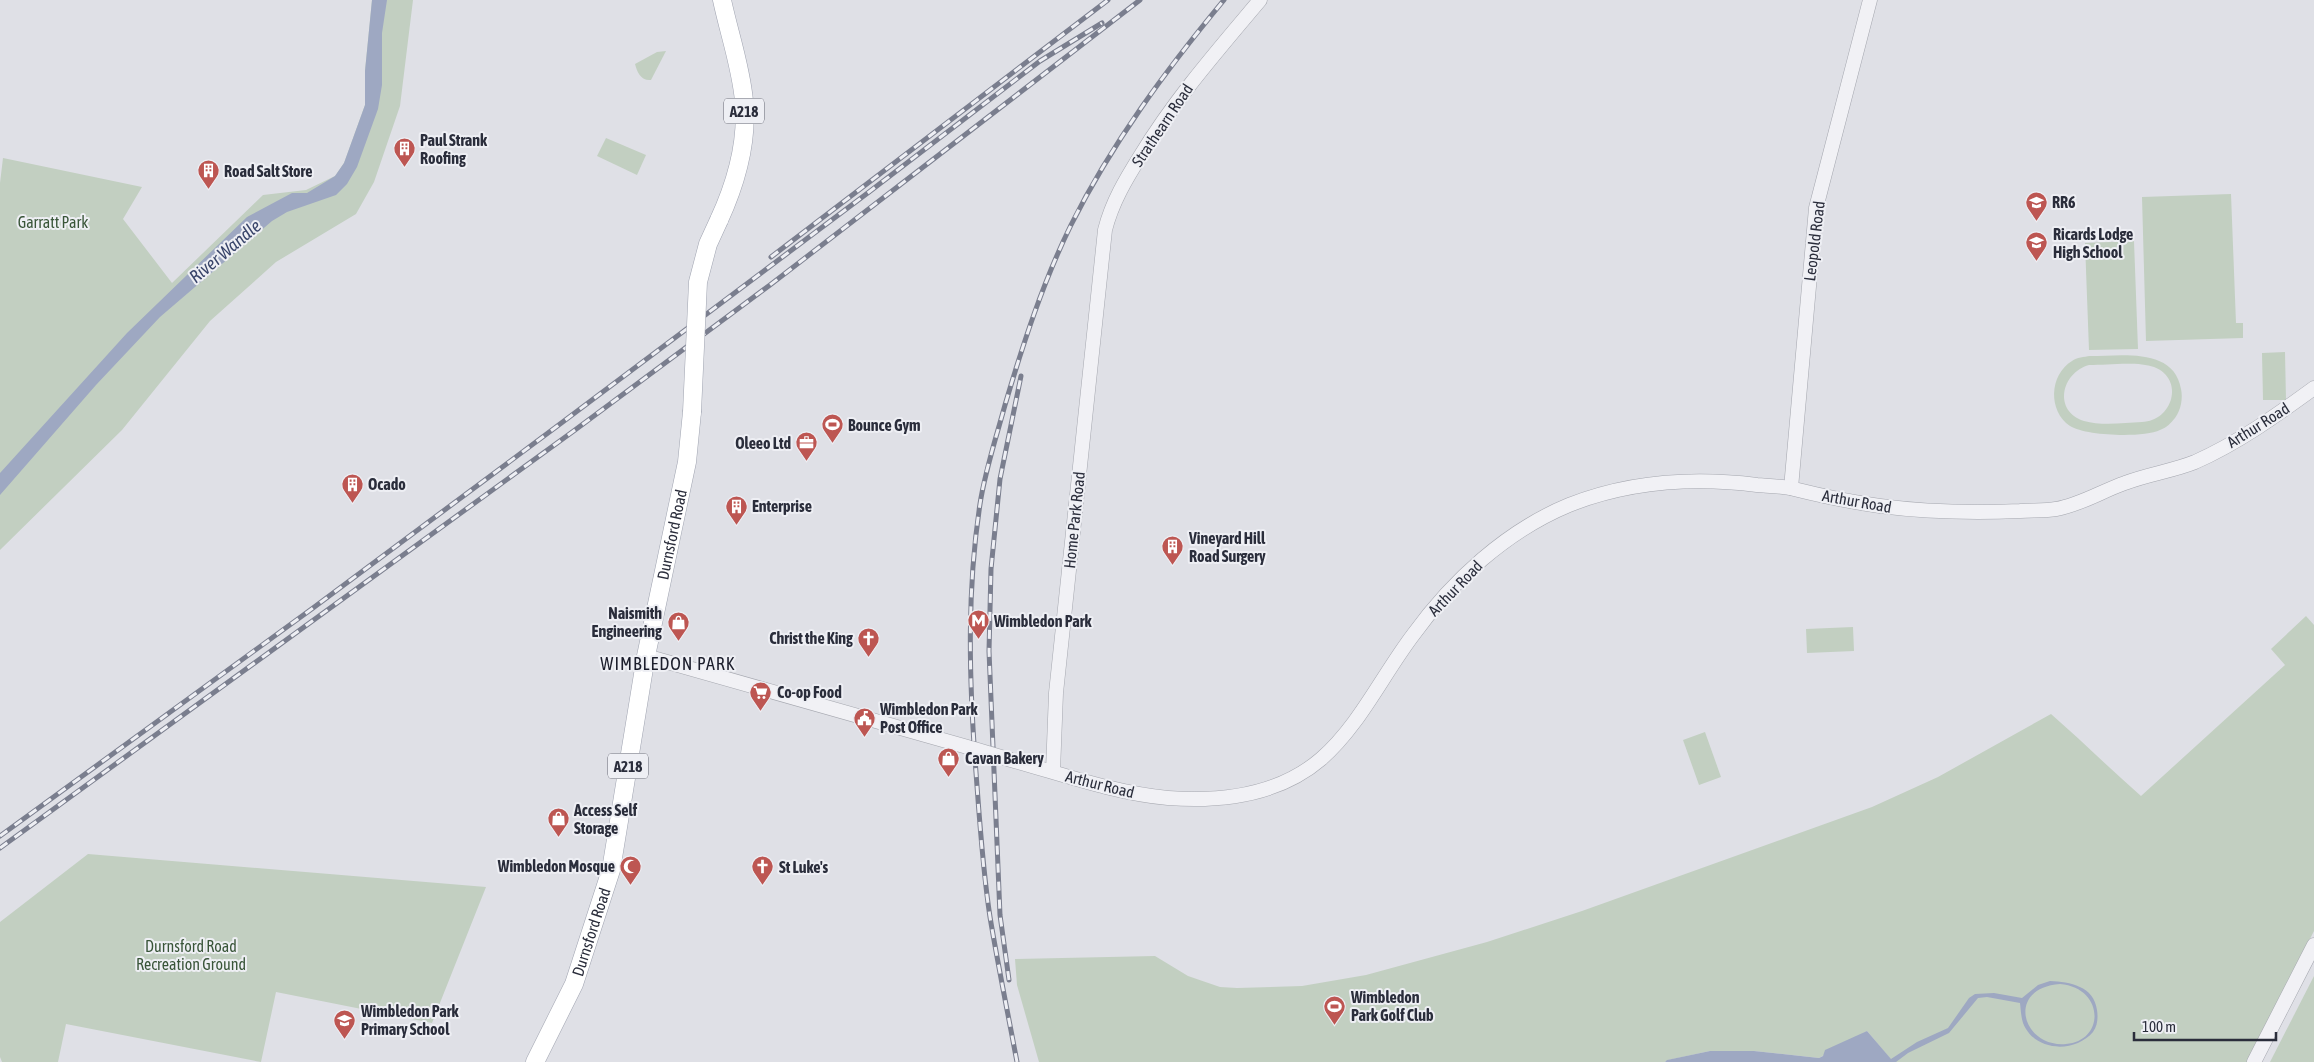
<svg xmlns="http://www.w3.org/2000/svg" width="2314" height="1062" font-family="'Asap Condensed',sans-serif">
	<style>
		.green { fill: #c2cfc1; fill-rule: evenodd }
		.water { fill: #9ea8c2; fill-rule: evenodd }
		.lines { fill: none; stroke-linecap: round; stroke-linejoin: round }
		.tertiary-casing { stroke: #a5a7af; stroke-width: 15 }
		.primary-casing { stroke: #9fa3b0; stroke-width: 19 }
		.tertiary { stroke: #f1f1f5; stroke-width: 14 }
		.primary { stroke: #fff; stroke-width: 18 }
		.rail-casing { stroke: #7a7e8e; stroke-width: 5 }
		.rail { stroke: #eeeff4; stroke-width: 3; stroke-dasharray: 9; stroke-linecap: butt }
		.tertiary-bridge-casing { stroke: #a5a7af; stroke-width: 15; stroke-linecap: butt }
		.primary-bridge-casing { stroke: #9fa3b0; stroke-width: 19; stroke-linecap: butt }
		.tertiary-bridge { stroke: #f1f1f5; stroke-width: 14 }
		.primary-bridge { stroke: #fff; stroke-width: 18 }
		.labels { text-anchor: middle; dominant-baseline: central; stroke-width: 4; stroke-linejoin: round; paint-order: stroke }
		.shield { fill: #eeeff4; stroke: #656772; stroke-width: 1 }
		.shield-label { font-size: 15px; font-weight: bold; fill: #2a2d3b }
		.street-label { font-size: 16px; fill: #2a2d3b; stroke: #eeeff4 }
		.poi-label { font-size: 16px; font-weight: bold; fill: #2a2d3b; stroke: #eeeff4; text-anchor: start }
		.park-label { font-size: 16px; fill: #395539; stroke: #eeeff4 }
		.water-label { font-size: 18px; font-style: italic; fill: #39456a; stroke: #eeeff4 }
		.neighbourhood-label { font-size: 18px; letter-spacing: 1px; fill: #1c1e2c; stroke: #eeeff4 }
	</style>
	<rect width="100%" height="100%" fill="#dfe0e6"/>
	<g class="green">
		<path d="M 372,0 L 413,0 L 400,106 L 374,182 L 356,214 L 276,262 L 210,321 L 122,430 L 0,550 L 0,183 L 3,158 L 142,187 L 123,219 L 172,283 L 263,195 L 306,190 L 335,176 L 344,163 L 365,105 L 365,71 Z"/>
		<path d="M 666,51 L 651,80 C 641,81 637,72 635,64 L 657,52 Z"/>
		<path d="M 606,138 L 646,155 L 637,175 L 597,156 Z"/>
		<path d="M 2231,194 L 2236,323 L 2243,323 L 2243,338 L 2146,341 L 2142,197 Z"/>
		<path d="M 2134,241 L 2138,349 L 2089,350 L 2085,243 Z"/>
		<path d="M 2285,352 L 2286,400 L 2263,400 L 2262,353 Z"/>
		<path d="M 2090,356 C 2121,356 2174,347 2181,389 C 2183,398 2181,410 2175,418 C 2171,423 2166,428 2160,430 C 2143,438 2086,436 2070,426 C 2048,411 2049,375 2072,361 C 2077,357 2084,357 2090,356 ZM 2089,365 C 2107,365 2138,361 2154,367 C 2185,379 2173,421 2142,422 C 2124,423 2101,426 2084,421 C 2053,411 2061,373 2089,365 Z"/>
		<path d="M 2306,616 L 2314,625 L 2314,931 L 2247,1062 L 1893,1062 L 1867,1031 L 1819,1058 L 1754,1051 L 1710,1051 L 1668,1060 L 1665,1062 L 1039,1062 L 1017,985 L 1015,959 L 1155,956 L 1188,976 L 1220,987 L 1237,988 L 1302,986 L 1366,975 L 1487,942 L 1582,911 L 1872,807 L 1938,777 L 2051,714 C 2081,740 2110,769 2141,796 L 2285,665 L 2271,649 Z"/>
		<path d="M 1853,627 L 1854,651 L 1807,653 L 1806,629 Z"/>
		<path d="M 1705,732 L 1721,777 L 1699,785 L 1683,740 Z"/>
		<path d="M 88,854 L 486,887 L 432,1023 L 276,992 L 261,1062 L 66,1024 L 58,1062 L 2,1062 L 0,1057 L 0,922 Z"/>
		<path d="M 2314,976 L 2314,1062 L 2270,1062 Z"/>
	</g>
	<g class="water">
		<path d="M 372,0 L 387,0 L 382,33 L 382,85 L 378,109 L 357,167 L 347,184 L 336,195 L 287,212 L 272,221 L 160,317 L 96,385 L 0,495 L 0,473 L 127,333 L 247,217 L 292,193 L 307,193 L 335,176 L 344,163 L 365,105 L 365,71 Z"/>
		<path d="M 2050,981 C 2070,982 2094,986 2097,1010 C 2098,1017 2098,1025 2093,1032 C 2076,1052 2040,1052 2026,1029 C 2021,1022 2021,1011 2020,1003 L 1987,997 L 1978,998 L 1949,1033 L 1908,1053 L 1896,1062 L 1665,1062 L 1667,1060 L 1710,1051 L 1754,1051 L 1819,1058 L 1823,1056 L 1825,1050 L 1867,1031 L 1891,1059 L 1917,1042 L 1948,1028 L 1969,998 L 1975,994 L 1994,993 L 2022,998 L 2038,985 ZM 2060,984 C 2105,988 2105,1041 2066,1044 C 2022,1048 2005,988 2060,984 Z"/>
	</g>
	<g class="lines">
		<defs>
			<g id="tertiary">
				<path d="M 1791,488 L 1816,208 L 1870,0"/>
				<path d="M 646,656 L 971,748"/>
				<path d="M 1011,760 C 1062,774 1114,793 1168,798 C 1221,802 1279,795 1321,759 C 1359,726 1382,676 1413,635 C 1452,581 1506,531 1569,505 C 1630,481 1693,477 1757,485 C 1769,486 1782,486 1794,489 C 1822,496 1851,502 1880,506 C 1926,512 1973,513 2020,511 C 2032,510 2045,511 2056,509 C 2080,505 2102,491 2125,483 C 2148,474 2173,471 2195,462 C 2238,443 2277,415 2314,388"/>
				<path d="M 1053,771 L 1056,693 L 1105,230 C 1112,202 1126,179 1141,155 C 1175,99 1218,50 1260,0"/>
				<path d="M 2254,1062 L 2314,945"/>
			</g>
			<g id="primary">
				<path d="M 719,220 C 736,183 748,142 744,101 C 741,67 729,33 722,0"/>
				<path id="s1" d="M 535,1062 L 574,984 L 611,870 L 646,656 L 687,462 L 692,412"/>
			</g>
		</defs>
		<use href="#tertiary" class="tertiary-casing"/>
		<use href="#primary" class="primary-casing"/>
		<use href="#tertiary" class="tertiary"/>
		<use href="#primary" class="primary"/>
		<defs>
			<g id="rail">
				<path d="M 771,257 L 1108,0"/>
				<path d="M 0,836 L 313,608 L 556,427 L 869,192 L 1040,61 L 1102,23"/>
				<path d="M 0,848 L 575,430 L 770,285 L 1140,0"/>
				<path d="M 1009,980 L 1000,915 L 989,651 L 991,569 L 1000,479 L 1021,376"/>
				<path d="M 1017,1062 C 1008,1014 998,965 990,917 C 982,865 979,811 975,759 C 969,674 967,589 980,504 C 985,471 996,438 1005,405 C 1023,344 1043,282 1071,225 C 1112,143 1166,70 1224,0"/>
			</g>
		</defs>
		<use href="#rail" class="rail-casing"/>
		<use href="#rail" class="rail"/>
		<defs>
			<path id="tertiary-bridge" d="M 971,748 L 1011,760"/>
			<path id="primary-bridge" d="M 692,412 L 698,282 L 708,244 L 719,220"/>
		</defs>
		<use href="#tertiary-bridge" class="tertiary-bridge-casing"/>
		<use href="#primary-bridge" class="primary-bridge-casing"/>
		<use href="#tertiary-bridge" class="tertiary-bridge"/>
		<use href="#primary-bridge" class="primary-bridge"/>
	</g>
	<defs>
		<symbol id="building-pin" viewBox="-11 -11 22 30"><path d="M0 17L-7.5 6A9.5 9.5 0 1 1 7.5 6Z" fill="#bd5652" stroke="#eeeff4"/><path d="M-4-6H4V6H1V3H-1V6H-4ZM-2.5-4.3h1.7v1.8h-1.7ZM.8-4.3h1.7v1.8H.8ZM-2.5-1h1.7V.8h-1.7ZM.8-1h1.7V.8H.8Z" fill="#fff"/></symbol>
		<symbol id="school-pin" viewBox="-11 -11 22 30"><path d="M0 17L-7.5 6A9.5 9.5 0 1 1 7.5 6Z" fill="#bd5652" stroke="#eeeff4"/><path d="M0-5L7-2L0 1L-7-2ZM-4 1L0 2.5L4 1V4Q0 6-4 4Z" fill="#fff"/></symbol>
		<symbol id="stadium-pin" viewBox="-11 -11 22 30"><path d="M0 17L-7.5 6A9.5 9.5 0 1 1 7.5 6Z" fill="#bd5652" stroke="#eeeff4"/><path d="M0-5a6.5 5 0 1 0 0 10a6.5 5 0 1 0 0-10ZM-3.5-1.8h7v3.6h-7Z" fill="#fff"/></symbol>
		<symbol id="office-pin" viewBox="-11 -11 22 30"><path d="M0 17L-7.5 6A9.5 9.5 0 1 1 7.5 6Z" fill="#bd5652" stroke="#eeeff4"/><path d="M-6-3h4V-5.5h4V-3h4V5H-6ZM-1-4.5V-3h2v-1.5ZM-6 0V1H6V0Z" fill="#fff"/></symbol>
		<symbol id="metro-pin" viewBox="-11 -11 22 30"><path d="M0 17L-7.5 6A9.5 9.5 0 1 1 7.5 6Z" fill="#bd5652" stroke="#eeeff4"/><path d="M-5.5 5V-5H-3L0 0L3-5H5.5V5H3V-.5L0 4L-3-.5V5Z" fill="#fff"/></symbol>
		<symbol id="shop-pin" viewBox="-11 -11 22 30"><path d="M0 17L-7.5 6A9.5 9.5 0 1 1 7.5 6Z" fill="#bd5652" stroke="#eeeff4"/><path d="M-5-2.5h2.3a2.7 3.5 0 0 1 5.4 0H5L5.5 6h-11ZM-1.5-2.5h3a1.5 2.3 0 0 0-3 0Z" fill="#fff"/></symbol>
		<symbol id="church-pin" viewBox="-11 -11 22 30"><path d="M0 17L-7.5 6A9.5 9.5 0 1 1 7.5 6Z" fill="#bd5652" stroke="#eeeff4"/><path d="M-1.2-6h2.4v3.5h3.3v2.4h-3.3V6h-2.4V-.1h-3.3v-2.4h3.3Z" fill="#fff"/></symbol>
		<symbol id="supermarket-pin" viewBox="-11 -11 22 30"><path d="M0 17L-7.5 6A9.5 9.5 0 1 1 7.5 6Z" fill="#bd5652" stroke="#eeeff4"/><path d="M-6-5.5h2.5l.6 2H6L4.5 2H-2.5L-4.4-4H-6ZM-1.5 3.2a1.3 1.3 0 1 0 .1 0ZM3 3.2a1.3 1.3 0 1 0 .1 0Z" fill="#fff"/></symbol>
		<symbol id="civic-pin" viewBox="-11 -11 22 30"><path d="M0 17L-7.5 6A9.5 9.5 0 1 1 7.5 6Z" fill="#bd5652" stroke="#eeeff4"/><path d="M-.6-6.5H3V-4.5H.6V-3L4-1V1h2V6H-6V1h2V-1L-.6-3ZM-1.2 2.5V6h2.4V2.5Z" fill="#fff"/></symbol>
		<symbol id="mosque-pin" viewBox="-11 -11 22 30"><path d="M0 17L-7.5 6A9.5 9.5 0 1 1 7.5 6Z" fill="#bd5652" stroke="#eeeff4"/><path d="M3.5-4.9A6 6 0 1 0 3.5 4.9A5 5 0 1 1 3.5-4.9Z" fill="#fff"/></symbol>
	</defs>
	<g fill-rule="evenodd">
		<use href="#building-pin" x="392" y="136" width="25" height="34"/>
		<use href="#building-pin" x="196" y="158" width="25" height="34"/>
		<use href="#school-pin" x="2024" y="190" width="25" height="34"/>
		<use href="#school-pin" x="2024" y="230" width="25" height="34"/>
		<use href="#stadium-pin" x="820" y="412" width="25" height="34"/>
		<use href="#office-pin" x="794" y="430" width="25" height="34"/>
		<use href="#building-pin" x="340" y="472" width="25" height="34"/>
		<use href="#building-pin" x="724" y="494" width="25" height="34"/>
		<use href="#building-pin" x="1160" y="534" width="25" height="34"/>
		<use href="#metro-pin" x="966" y="608" width="25" height="34"/>
		<use href="#shop-pin" x="666" y="610" width="25" height="34"/>
		<use href="#church-pin" x="856" y="626" width="25" height="34"/>
		<use href="#supermarket-pin" x="748" y="680" width="25" height="34"/>
		<use href="#civic-pin" x="852" y="706" width="25" height="34"/>
		<use href="#shop-pin" x="936" y="746" width="25" height="34"/>
		<use href="#shop-pin" x="546" y="806" width="25" height="34"/>
		<use href="#mosque-pin" x="618" y="854" width="25" height="34"/>
		<use href="#church-pin" x="750" y="854" width="25" height="34"/>
		<use href="#stadium-pin" x="1322" y="994" width="25" height="34"/>
		<use href="#school-pin" x="332" y="1008" width="25" height="34"/>
	</g>
	<g class="labels">
		<g class="shield">
			<rect x="724" y="98.5" width="40" height="25" rx="4"/>
			<rect x="608" y="753.5" width="40" height="25" rx="4"/>
		</g>
		<g class="shield-label">
			<text x="744" y="111">A218</text>
			<text x="628" y="766">A218</text>
		</g>
		<g class="street-label">
			<text transform="translate(1162 125) rotate(-56)">Strathearn Road</text>
			<text transform="translate(1814 241) rotate(-83)">Leopold Road</text>
			<text transform="translate(2258 425) rotate(-32)">Arthur Road</text>
			<text transform="translate(1857 501) rotate(10)">Arthur Road</text>
			<text transform="translate(1074 520) rotate(-84)">Home Park Road</text>
			<text stroke="none"><textPath href="#s1" startOffset="548">Durnsford Road</textPath></text>
			<text transform="translate(1455 588) rotate(-46)">Arthur Road</text>
			<text transform="translate(1100 784) rotate(14)">Arthur Road</text>
			<text stroke="none"><textPath href="#s1" startOffset="142">Durnsford Road</textPath></text>
		</g>
		<g class="poi-label">
			<text x="420" y="140">Paul Strank<tspan x="420" dy="18">Roofing</tspan></text>
			<text x="224" y="171">Road Salt Store</text>
			<text x="2052" y="202">RR6</text>
			<text x="2053" y="234">Ricards Lodge<tspan x="2053" dy="18">High School</tspan></text>
			<text x="848" y="425">Bounce Gym</text>
			<text x="791" y="443" text-anchor="end">Oleeo Ltd</text>
			<text x="368" y="484">Ocado</text>
			<text x="752" y="506">Enterprise</text>
			<text x="1189" y="538">Vineyard Hill<tspan x="1189" dy="18">Road Surgery</tspan></text>
			<text x="662" y="613" text-anchor="end">Naismith<tspan x="662" dy="18">Engineering</tspan></text>
			<text x="994" y="621">Wimbledon Park</text>
			<text x="853" y="638" text-anchor="end">Christ the King</text>
			<text x="777" y="692">Co-op Food</text>
			<text x="880" y="709">Wimbledon Park<tspan x="880" dy="18">Post Office</tspan></text>
			<text x="965" y="758">Cavan Bakery</text>
			<text x="574" y="810">Access Self<tspan x="574" dy="18">Storage</tspan></text>
			<text x="615" y="866" text-anchor="end">Wimbledon Mosque</text>
			<text x="779" y="867">St Luke's</text>
			<text x="1351" y="997">Wimbledon<tspan x="1351" dy="18">Park Golf Club</tspan></text>
			<text x="361" y="1011">Wimbledon Park<tspan x="361" dy="18">Primary School</tspan></text>
		</g>
		<g class="park-label">
			<text x="53" y="222">Garratt Park</text>
			<text x="191" y="946">Durnsford Road<tspan x="191" dy="18">Recreation Ground</tspan></text>
		</g>
		<g class="water-label">
			<text transform="translate(225 251) rotate(-40)">River Wandle</text>
		</g>
		<g class="neighbourhood-label">
			<text x="668" y="663">WIMBLEDON PARK</text>
		</g>
	</g>
	<path d="M2134 1032v8h142v-8" fill="none" stroke="#2a2d3b" stroke-width="2.5"/>
	<text x="2142" y="1032" font-size="15" fill="#2a2d3b" stroke="#eeeff4" stroke-width="4" paint-order="stroke">100 m</text>
</svg>
